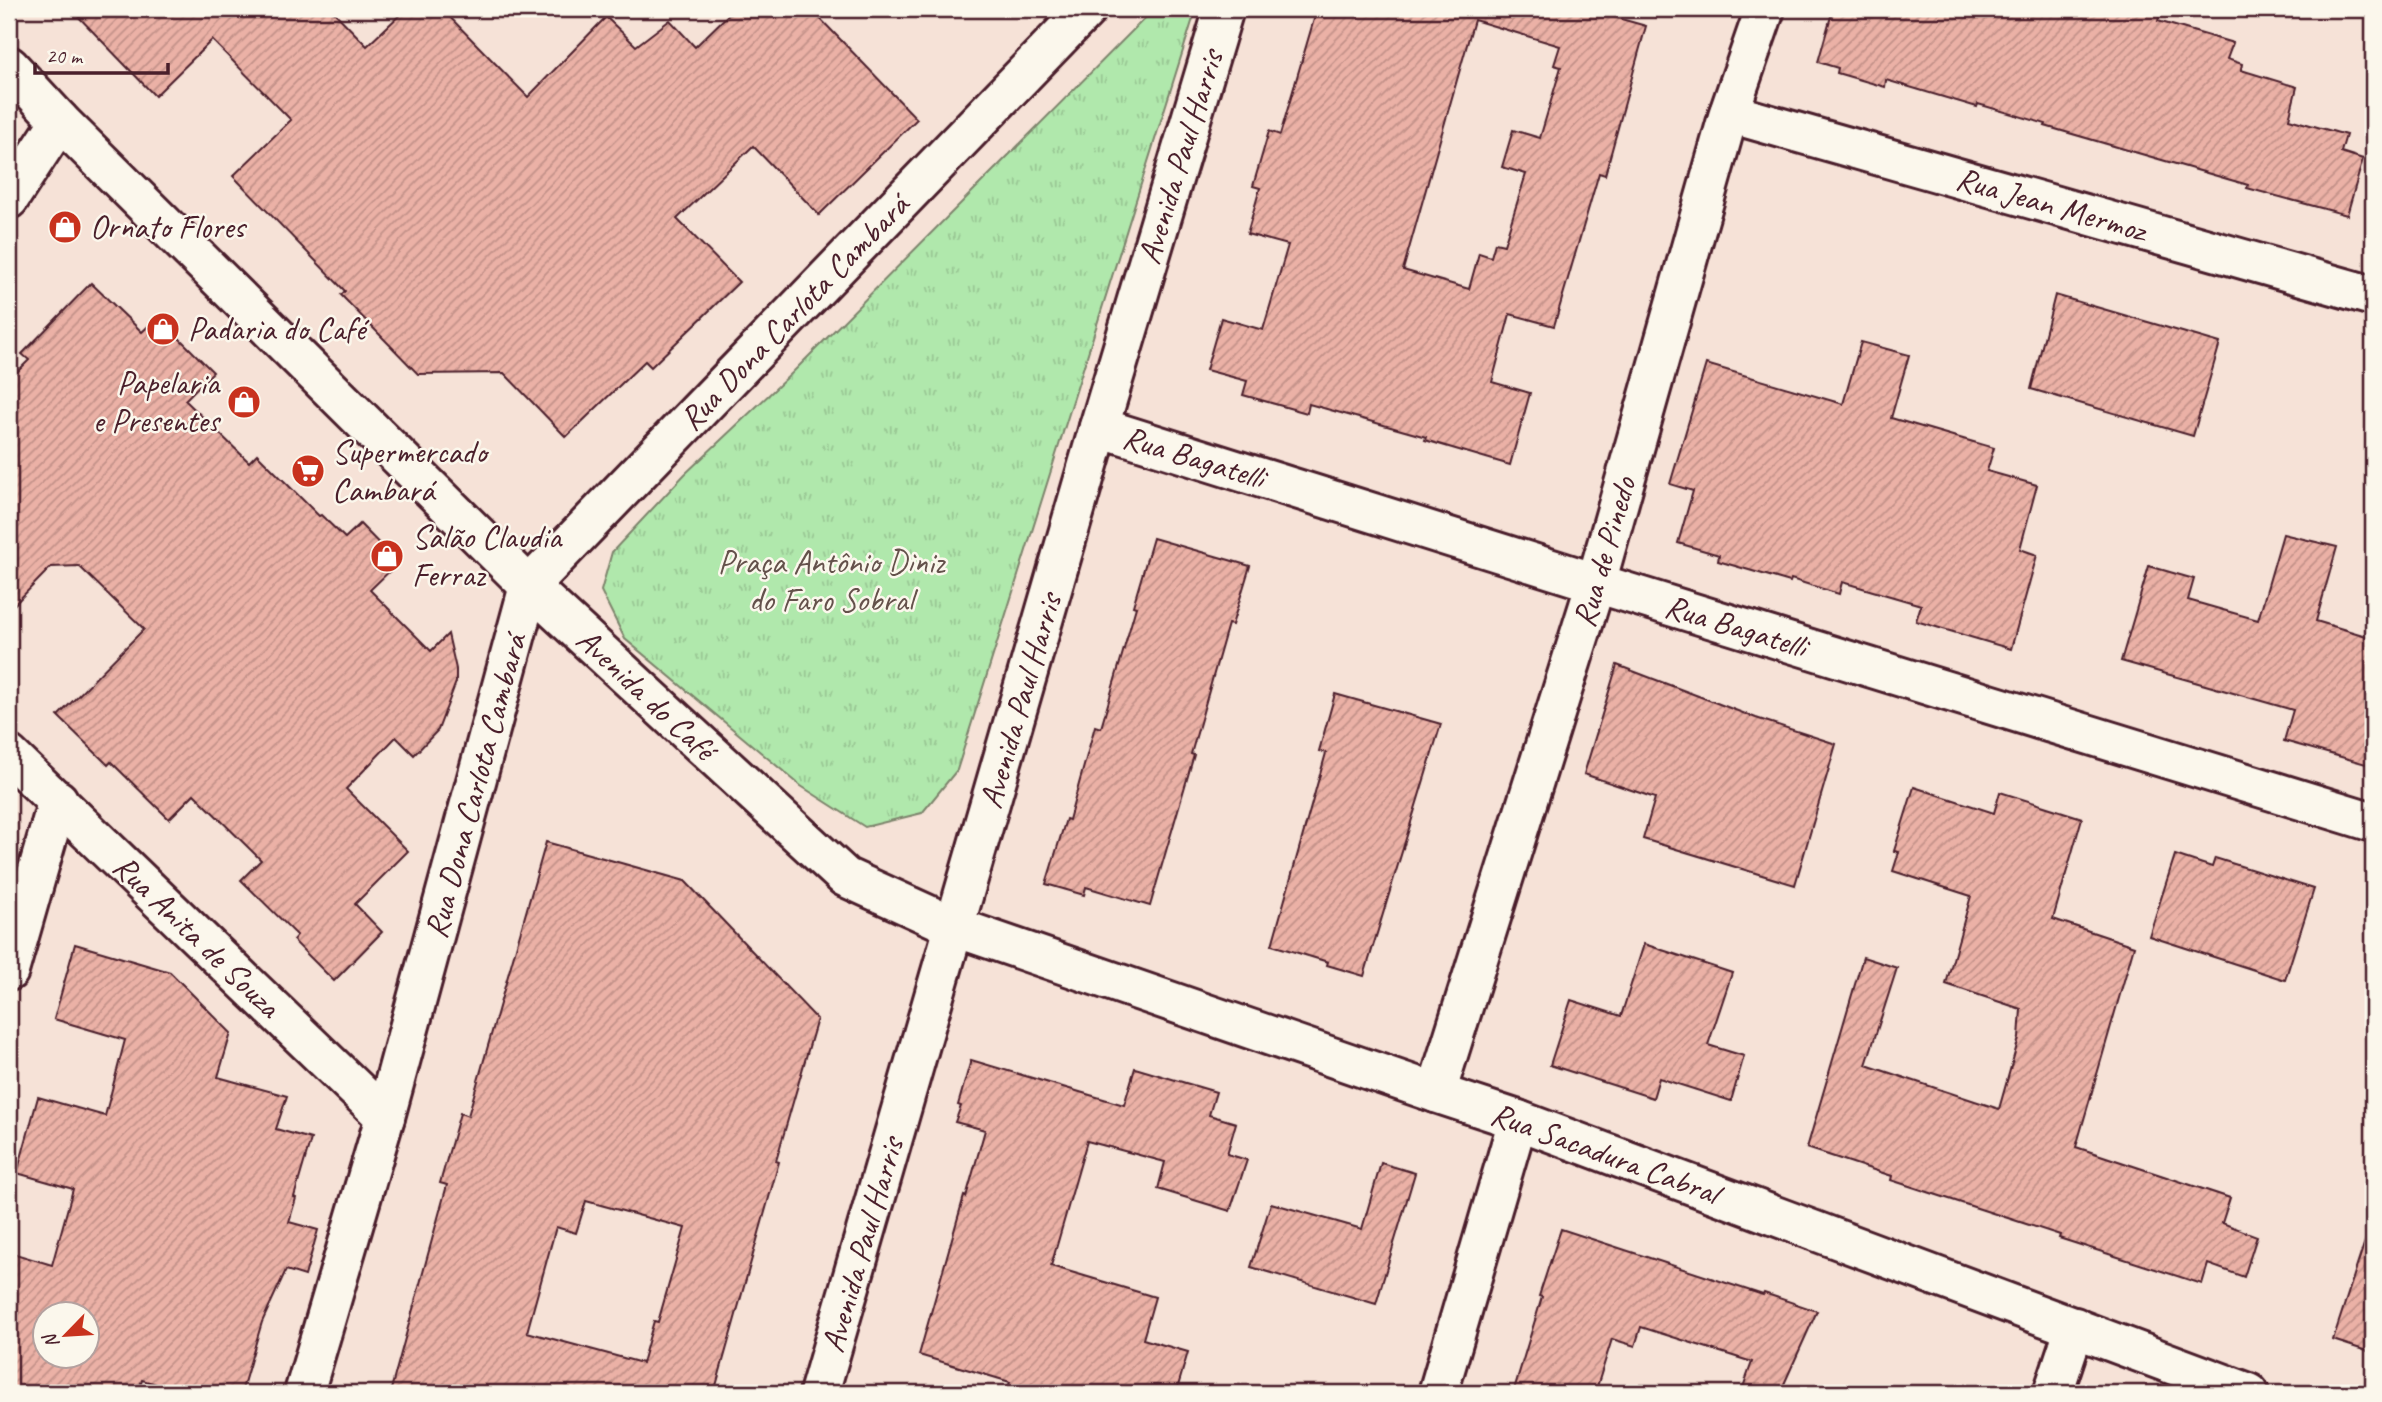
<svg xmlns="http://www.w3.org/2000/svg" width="2382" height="1402" font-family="Caveat,sans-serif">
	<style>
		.park { fill: url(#park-tufts); stroke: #7d846c; stroke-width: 2 }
		.building { fill: url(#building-hatch); stroke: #4a1f2b; stroke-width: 2; fill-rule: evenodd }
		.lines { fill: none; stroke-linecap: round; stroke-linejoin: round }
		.minor-casing { stroke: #4a1f2b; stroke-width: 44 }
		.minor { stroke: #fbf7ec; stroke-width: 38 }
		.labels { text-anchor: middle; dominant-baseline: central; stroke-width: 5; stroke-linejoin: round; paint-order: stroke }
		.street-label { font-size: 33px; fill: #4a1f2b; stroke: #fbf7ec }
		.poi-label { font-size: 33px; fill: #4a1f2b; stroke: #fbf7ec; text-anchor: start }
		.park-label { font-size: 33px; fill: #64514b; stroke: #fbf7ec }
	</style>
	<defs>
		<pattern id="park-tufts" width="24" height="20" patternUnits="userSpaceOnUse" patternTransform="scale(1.75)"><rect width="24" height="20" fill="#b0e8ac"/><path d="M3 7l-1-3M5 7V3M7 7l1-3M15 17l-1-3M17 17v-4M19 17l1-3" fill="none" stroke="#99c794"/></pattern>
		<pattern id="building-hatch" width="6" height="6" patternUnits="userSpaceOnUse" patternTransform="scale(1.75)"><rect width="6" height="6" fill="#ebb1a6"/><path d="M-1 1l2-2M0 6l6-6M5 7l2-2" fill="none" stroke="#c08f87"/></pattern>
	</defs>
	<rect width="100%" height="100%" fill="#f6e2d7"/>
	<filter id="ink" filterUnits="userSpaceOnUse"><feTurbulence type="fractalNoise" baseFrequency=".0143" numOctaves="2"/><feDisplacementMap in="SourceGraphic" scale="14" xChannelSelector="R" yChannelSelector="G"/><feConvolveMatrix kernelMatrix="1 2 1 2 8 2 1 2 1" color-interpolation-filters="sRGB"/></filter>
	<g filter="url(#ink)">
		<path class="park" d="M 1154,9 L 1196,9 L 957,770 L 922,813 L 865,827 L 801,786 L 625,639 L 601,591 L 612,552 L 685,474 L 792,373 Z"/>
		<g class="building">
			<path d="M 71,9 L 331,9 L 367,46 L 406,9 L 442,9 L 528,97 L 606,17 L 636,46 L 670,20 L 695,47 L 734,9 L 811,9 L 917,119 L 819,215 L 753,146 L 677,219 L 739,282 L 651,367 L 645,361 L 566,437 L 504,373 L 418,374 L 341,295 L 345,291 L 233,176 L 291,120 L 212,40 L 155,96 Z"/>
			<path d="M 1317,9 L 1439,9 L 1466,17 L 1468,9 L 1586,9 L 1646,26 L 1605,175 L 1599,173 L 1554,326 L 1510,314 L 1492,382 L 1530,393 L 1510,465 L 1425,440 L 1426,437 L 1309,404 L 1307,413 L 1243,395 L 1247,381 L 1206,370 L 1221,318 L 1263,330 L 1288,245 L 1247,234 L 1260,188 L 1253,186 L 1269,131 L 1280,135 ZM 1474,20 L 1560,46 L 1554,65 L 1561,67 L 1540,138 L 1513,130 L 1502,167 L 1526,174 L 1504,245 L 1495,243 L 1491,257 L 1479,253 L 1469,289 L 1403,270 Z"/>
			<path d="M 1833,9 L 2161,9 L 2158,21 L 2233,43 L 2227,59 L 2242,64 L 2241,70 L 2297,87 L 2289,119 L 2346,135 L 2341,152 L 2363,159 L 2347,215 L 2247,188 L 2248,185 L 2045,126 L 2046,124 L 1978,104 L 1977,107 L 1886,80 L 1885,87 L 1837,73 L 1838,68 L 1818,62 Z"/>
			<path d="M 91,283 L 142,332 L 158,317 L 213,372 L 185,400 L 249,462 L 257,454 L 319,516 L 321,515 L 345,538 L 360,524 L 398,563 L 370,590 L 431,651 L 448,634 L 456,669 L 456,682 L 438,730 L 414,755 L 396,737 L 346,789 L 408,851 L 355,904 L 382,932 L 334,981 L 293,940 L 297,935 L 241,880 L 261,860 L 194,794 L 169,819 L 111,762 L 108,765 L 58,716 L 144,629 L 79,566 L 51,567 L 9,610 L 9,380 L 29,360 L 22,354 Z"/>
			<path d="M 2055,295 L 2220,343 L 2193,436 L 2031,389 Z"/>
			<path d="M 1861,342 L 1909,355 L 1891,418 L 1994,448 L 1987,471 L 2037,485 L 2020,549 L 2037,555 L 2011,649 L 1916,621 L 1921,605 L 1842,582 L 1839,594 L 1791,579 L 1790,582 L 1718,561 L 1719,555 L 1678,543 L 1693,491 L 1670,484 L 1706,364 L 1843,404 Z"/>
			<path d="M 2283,534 L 2337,547 L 2316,621 L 2373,638 L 2373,766 L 2284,741 L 2293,710 L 2121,661 L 2149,566 L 2194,579 L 2188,600 L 2258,620 Z"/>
			<path d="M 1153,538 L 1250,566 L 1232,625 L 1228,624 L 1191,754 L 1194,755 L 1150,906 L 1086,887 L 1084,895 L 1046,884 L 1066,819 L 1069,820 L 1095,726 L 1101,728 L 1136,607 L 1133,606 Z"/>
			<path d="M 1617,665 L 1756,718 L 1836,744 L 1795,885 L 1643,839 L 1655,798 L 1584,774 Z"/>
			<path d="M 1335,694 L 1441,724 L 1364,976 L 1327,965 L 1328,962 L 1272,945 L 1326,753 L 1319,751 Z"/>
			<path d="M 1914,787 L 1994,813 L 2000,792 L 2082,818 L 2053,919 L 2134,946 L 2076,1147 L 2230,1198 L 2222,1223 L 2257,1236 L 2244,1277 L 2208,1264 L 2202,1284 L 2059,1238 L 2060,1235 L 1891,1180 L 1892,1176 L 1807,1148 L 1863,957 L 1897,968 L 1866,1065 L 1999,1109 L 2019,1038 L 2021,1009 L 1946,984 L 1971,896 L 1893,871 L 1899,852 L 1894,851 Z"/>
			<path d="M 546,842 L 685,881 L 817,1019 L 776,1161 L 779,1162 L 714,1393 L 390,1393 L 447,1185 L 440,1183 L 460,1113 L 468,1116 ZM 586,1201 L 685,1228 L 658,1322 L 654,1321 L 642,1363 L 527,1332 L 556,1227 L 576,1233 Z"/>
			<path d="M 2175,855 L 2212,867 L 2215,858 L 2314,889 L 2285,980 L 2149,936 Z"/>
			<path d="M 75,944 L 170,972 L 231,1033 L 218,1077 L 287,1096 L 276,1129 L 311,1139 L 294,1197 L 296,1198 L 289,1222 L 318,1230 L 305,1276 L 286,1270 L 262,1322 L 241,1393 L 189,1393 L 142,1380 L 138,1393 L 9,1393 L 9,1252 L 52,1265 L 73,1189 L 17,1173 L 38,1097 L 105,1116 L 125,1040 L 54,1019 ZM 46,1314 L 88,1314 L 88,1356 L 46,1356 Z"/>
			<path d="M 1644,944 L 1732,973 L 1708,1045 L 1744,1056 L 1731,1101 L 1659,1078 L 1653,1098 L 1550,1065 L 1571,1000 L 1621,1016 Z"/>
			<path d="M 971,1060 L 1124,1105 L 1135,1068 L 1216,1092 L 1209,1115 L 1236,1123 L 1227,1154 L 1247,1160 L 1230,1211 L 1158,1189 L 1165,1162 L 1087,1141 L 1051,1266 L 1155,1297 L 1143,1339 L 1188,1352 L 1176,1393 L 1006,1393 L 1010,1382 L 919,1355 L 964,1196 L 966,1197 L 985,1130 L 955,1122 L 961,1106 L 958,1105 Z"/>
			<path d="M 1381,1163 L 1415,1173 L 1376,1304 L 1251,1267 L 1271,1203 L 1362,1229 Z"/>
			<path d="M 1561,1229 L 1763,1295 L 1764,1293 L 1817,1311 L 1780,1393 L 1741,1393 L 1752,1362 L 1641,1327 L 1635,1346 L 1612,1339 L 1595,1393 L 1513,1393 L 1542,1297 L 1539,1296 Z"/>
			<path d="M 2366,1238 L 2373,1239 L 2373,1353 L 2333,1340 Z"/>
		</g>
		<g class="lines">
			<defs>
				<g id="minor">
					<path d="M 9,66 L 60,121 L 529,586 L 845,877 L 955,927 L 1436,1093 L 1518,1120 L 2249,1393"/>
					<path d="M 1729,113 L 2373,296"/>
					<path d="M 9,199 L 60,121"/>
					<path d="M 1099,427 L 1596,583 L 2373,822"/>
					<path d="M 9,755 L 385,1117"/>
					<path d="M 9,971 L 58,800"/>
					<path d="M 1436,1093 L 1596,583 L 1729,113 L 1765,9"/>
					<path d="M 304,1393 L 385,1117 L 529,586 L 1087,9"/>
					<path d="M 819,1393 L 1099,427 L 1224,9"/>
					<path d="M 1438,1393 L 1518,1120"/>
					<path d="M 2053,1393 L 2075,1327"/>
				</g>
			</defs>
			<use href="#minor" class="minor-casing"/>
			<use href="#minor" class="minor"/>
		</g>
	</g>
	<defs>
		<symbol id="shop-disc" viewBox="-11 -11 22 22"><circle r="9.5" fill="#c8321e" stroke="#fbf7ec"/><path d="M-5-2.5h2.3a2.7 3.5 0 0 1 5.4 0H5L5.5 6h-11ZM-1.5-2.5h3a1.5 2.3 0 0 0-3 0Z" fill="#fff"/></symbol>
		<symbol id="supermarket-disc" viewBox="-11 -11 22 22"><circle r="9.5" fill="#c8321e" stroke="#fbf7ec"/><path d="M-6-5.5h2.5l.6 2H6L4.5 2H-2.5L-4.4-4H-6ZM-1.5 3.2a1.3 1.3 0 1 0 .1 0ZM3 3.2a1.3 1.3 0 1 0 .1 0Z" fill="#fff"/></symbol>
	</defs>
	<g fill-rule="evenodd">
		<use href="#shop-disc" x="46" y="208" width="38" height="38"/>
		<use href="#shop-disc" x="144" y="310" width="38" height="38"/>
		<use href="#shop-disc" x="225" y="383" width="38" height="38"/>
		<use href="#supermarket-disc" x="289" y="452" width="38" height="38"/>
		<use href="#shop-disc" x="368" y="537" width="38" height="38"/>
	</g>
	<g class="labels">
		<g class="street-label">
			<text transform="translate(1180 157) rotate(-73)">Avenida Paul Harris</text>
			<text transform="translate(2051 204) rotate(16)">Rua Jean Mermoz</text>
			<text transform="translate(794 312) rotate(-46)">Rua Dona Carlota Cambará</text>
			<text transform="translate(1194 457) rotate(17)">Rua Bagatelli</text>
			<text transform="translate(1604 552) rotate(-74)">Rua de Pinedo</text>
			<text transform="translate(1736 626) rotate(17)">Rua Bagatelli</text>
			<text transform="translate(646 694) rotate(43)">Avenida do Café</text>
			<text transform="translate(1020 701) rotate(-74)">Avenida Paul Harris</text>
			<text transform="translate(475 786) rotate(-75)">Rua Dona Carlota Cambará</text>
			<text transform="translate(197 936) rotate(44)">Rua Anita de Souza</text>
			<text transform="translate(1605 1153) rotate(20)">Rua Sacadura Cabral</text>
			<text transform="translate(862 1245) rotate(-74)">Avenida Paul Harris</text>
		</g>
		<g class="poi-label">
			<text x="90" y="227">Ornato Flores</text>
			<text x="188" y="329">Padaria do Café</text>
			<text x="219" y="383" text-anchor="end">Papelaria<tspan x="219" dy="38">e Presentes</tspan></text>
			<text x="332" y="452">Supermercado<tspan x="332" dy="38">Cambará</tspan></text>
			<text x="412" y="537">Salão Claudia<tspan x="412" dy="38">Ferraz</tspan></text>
		</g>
		<g class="park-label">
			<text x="831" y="562">Praça Antônio Diniz<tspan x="831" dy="38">do Faro Sobral</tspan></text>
		</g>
	</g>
	<rect width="2382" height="1402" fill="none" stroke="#fbf7ec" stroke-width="35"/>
	<rect x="18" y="18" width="2347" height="1367" fill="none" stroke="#4a1f2b" stroke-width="2.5" filter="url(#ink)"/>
	<g transform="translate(66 1335) rotate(245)"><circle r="33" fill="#fbf7ec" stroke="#b4a19f" stroke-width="2"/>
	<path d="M0-5L12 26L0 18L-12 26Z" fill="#c8321e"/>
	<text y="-10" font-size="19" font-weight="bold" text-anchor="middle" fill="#4a1f2b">N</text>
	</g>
	<path d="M35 63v10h133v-10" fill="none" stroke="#4a1f2b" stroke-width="3.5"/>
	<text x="46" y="63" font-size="21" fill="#4a1f2b" stroke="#fbf7ec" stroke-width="5" paint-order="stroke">20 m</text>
</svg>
